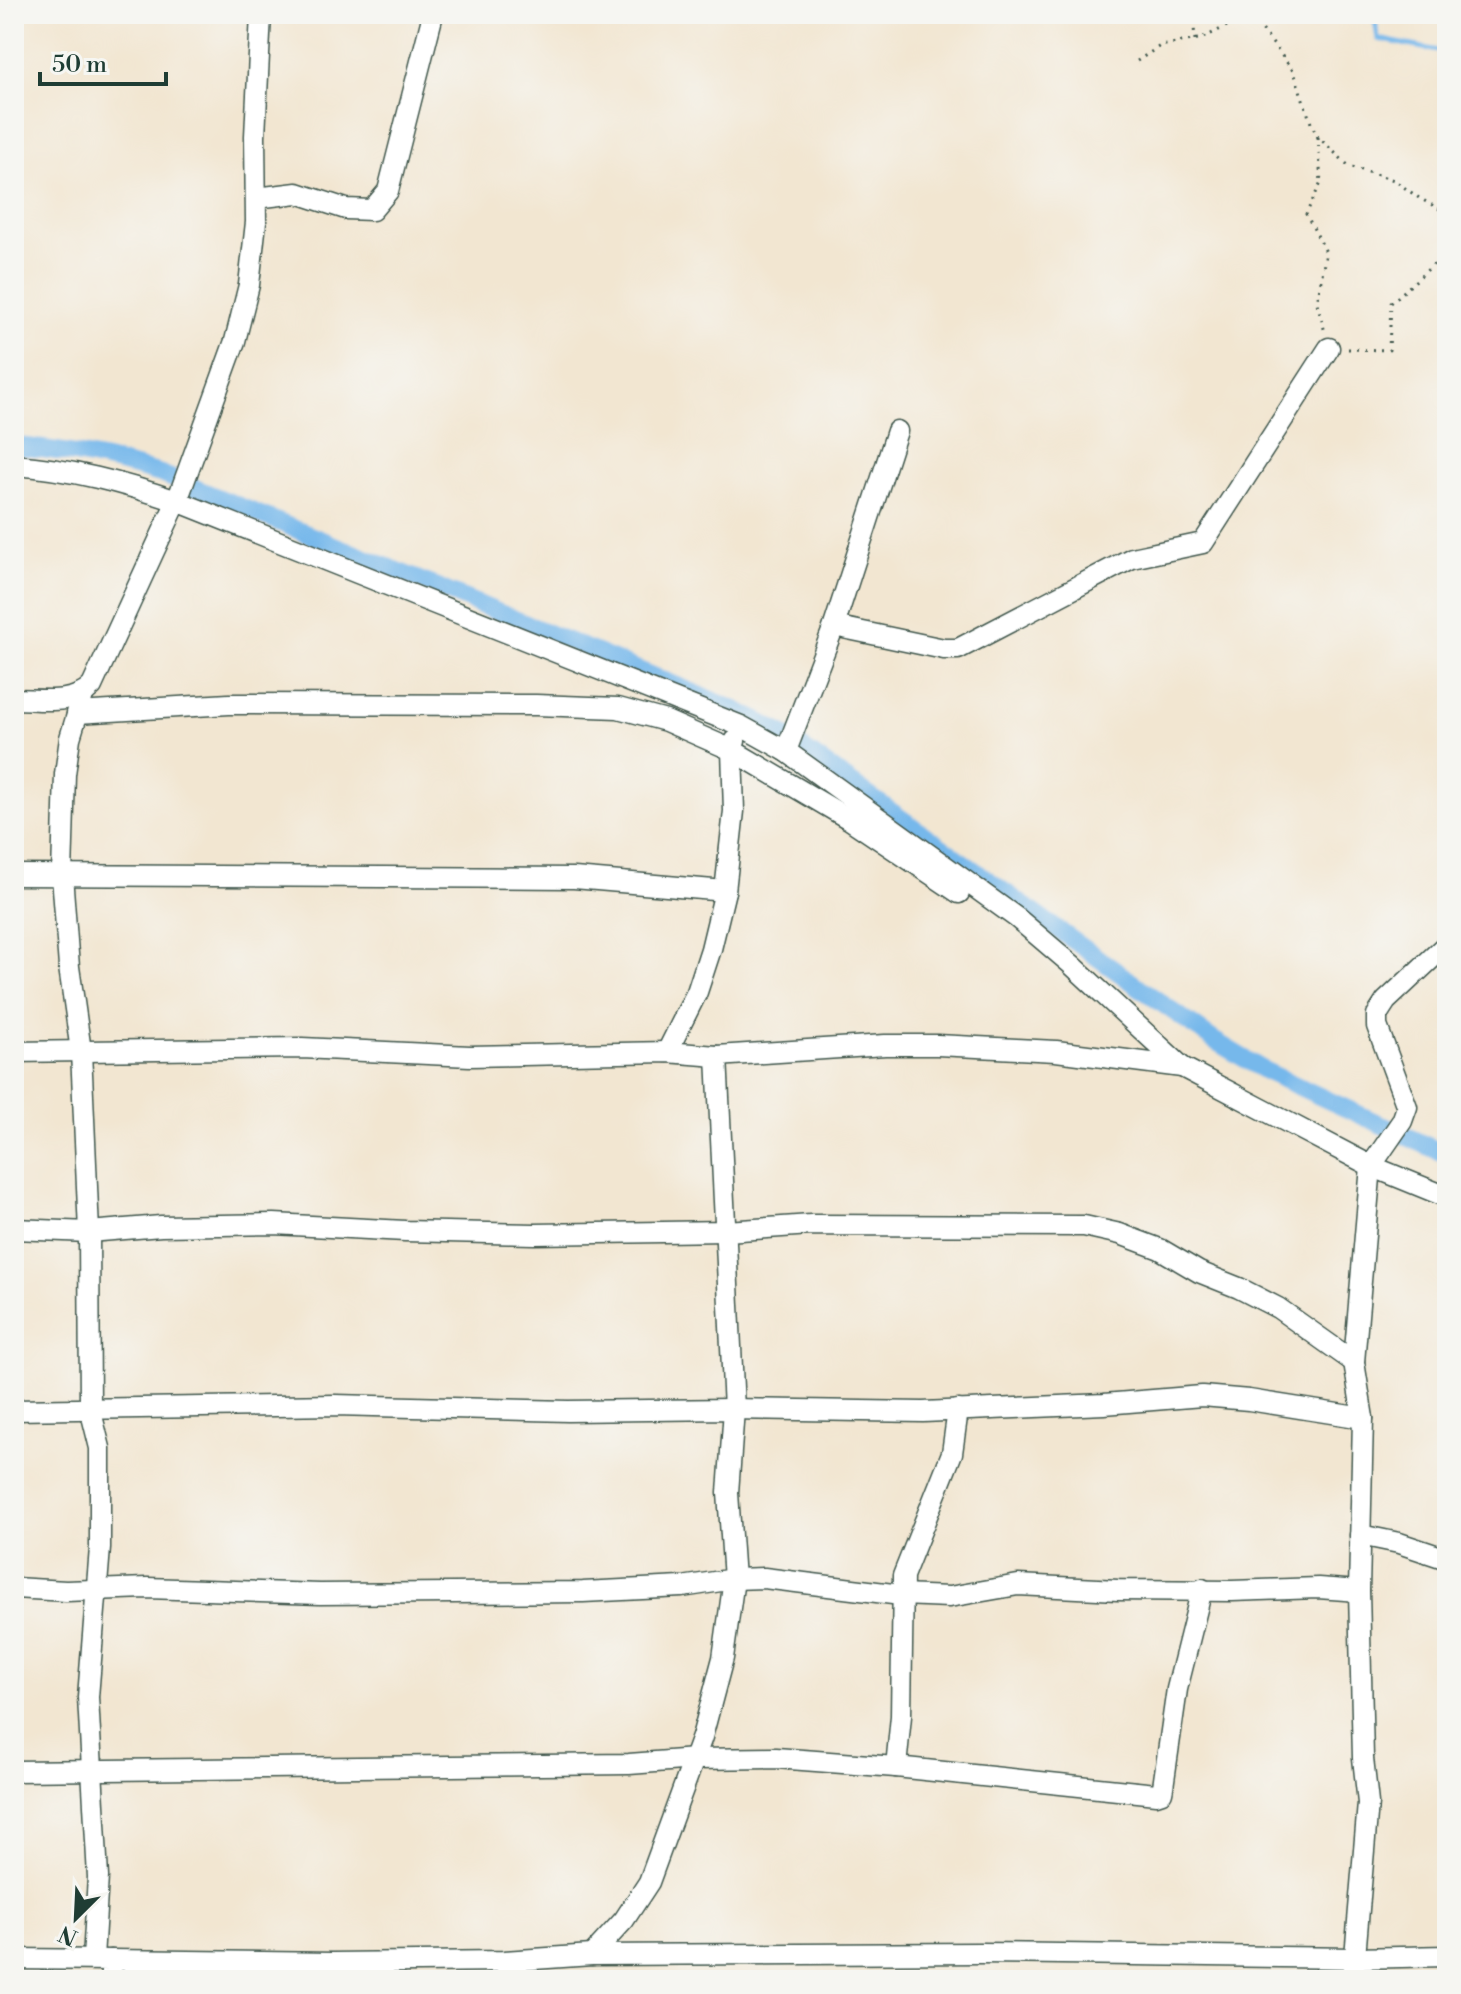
<svg xmlns="http://www.w3.org/2000/svg" width="1461" height="1994" font-family="'Libre Bodoni',serif">
	<style>
		.lines { fill: none; stroke-linecap: round; stroke-linejoin: round }
		.stream { stroke: #76b8eb; stroke-width: 5 }
		.canal { stroke: #76b8eb; stroke-width: 18 }
		.street-casing { stroke: #3f564c; stroke-width: 23 }
		.path { stroke: #3f564c; stroke-width: 3; stroke-dasharray: 2 6; stroke-linecap: butt }
		.street { stroke: #fff; stroke-width: 20 }
	</style>
	<rect width="100%" height="100%" fill="#f6f6f2"/>
	<filter id="ink" filterUnits="userSpaceOnUse"><feTurbulence type="fractalNoise" baseFrequency=".0125" numOctaves="2"/><feDisplacementMap in="SourceGraphic" scale="16" xChannelSelector="R" yChannelSelector="G"/><feConvolveMatrix kernelMatrix="1 2 1 2 8 2 1 2 1" color-interpolation-filters="sRGB"/></filter>
	<filter id="wash" filterUnits="userSpaceOnUse"><feTurbulence type="fractalNoise" baseFrequency=".006" numOctaves="4" result="noise"/><feDisplacementMap in="SourceGraphic" scale="32" xChannelSelector="R" yChannelSelector="G"/><feGaussianBlur stdDeviation="1.8" result="paint"/><feColorMatrix in="noise" values="0 0 0 0 0 0 0 0 0 0 0 0 0 0 0 0 0 1.4 0 .05"/><feComposite in="paint" operator="in"/></filter>
	<g filter="url(#wash)">
		<rect width="100%" height="100%" fill="#f2e6d1"/>
		<g class="lines">
			<path class="stream" d="M 1374,14 L 1378,39 L 1443,52 L 1447,48"/>
			<path class="canal" d="M 14,446 C 65,450 112,460 161,474 L 736,710 L 781,733 L 1215,1041 L 1265,1071 L 1447,1155"/>
		</g>
	</g>
	<g filter="url(#ink)">
		<g class="lines">
			<defs>
				<g id="street">
					<path d="M 256,198 L 297,193 L 346,209 L 372,210 L 388,191 L 433,14"/>
					<path d="M 14,465 C 71,469 123,483 177,501 L 741,726 L 786,751 L 1017,918 L 1071,964 L 1182,1067 L 1371,1166 L 1447,1197"/>
					<path d="M 834,626 L 944,649 L 958,649 L 1132,558 L 1203,543 L 1329,348"/>
					<path d="M 83,695 L 70,738 L 65,774 L 62,875 L 69,967 L 81,1051 L 89,1232 L 90,1408 L 100,1448 L 100,1548 L 88,1697 L 98,1877 L 93,1958"/>
					<path d="M 14,699 C 40,699 73,706 92,686 L 177,501 L 235,341 L 249,285 L 256,222 L 255,136 L 261,14"/>
					<path d="M 77,713 L 229,704 L 536,705 L 618,708 L 666,721 L 732,750 L 849,819 L 959,893"/>
					<path d="M 786,751 L 834,626 L 897,431"/>
					<path d="M 14,875 L 574,878 L 725,891"/>
					<path d="M 14,1052 L 302,1048 L 470,1056 L 667,1052 L 717,1056 L 885,1045 L 937,1045 L 1056,1051 L 1182,1067"/>
					<path d="M 667,1052 L 697,992 L 711,949 L 725,891 L 734,811 L 732,750 L 735,741"/>
					<path d="M 14,1229 L 89,1232 L 161,1226 L 274,1224 L 405,1231 L 535,1234 L 726,1231 L 811,1225 L 1084,1226 L 1120,1234 L 1160,1249 L 1199,1272 L 1239,1288 L 1278,1308 L 1354,1362"/>
					<path d="M 14,1410 L 335,1405 L 568,1411 L 731,1409 L 923,1412 L 1104,1404 L 1202,1396 L 1249,1400 L 1363,1418"/>
					<path d="M 1360,1535 L 1399,1543 L 1447,1559"/>
					<path d="M 14,1588 L 66,1591 L 147,1588 L 320,1594 L 583,1592 L 682,1587 L 734,1579 L 764,1578 L 901,1595 L 949,1597 L 1018,1585 L 1118,1590 L 1232,1591 L 1318,1588 L 1359,1591"/>
					<path d="M 896,1767 L 901,1716 L 903,1576 L 952,1453 L 958,1410"/>
					<path d="M 14,1771 L 629,1764 L 695,1759 L 776,1758 L 896,1767 L 1156,1794 L 1162,1792 L 1163,1787 L 1177,1689 L 1202,1589"/>
					<path d="M 592,1955 L 624,1920 L 649,1882 L 702,1737 L 723,1658 L 734,1579 L 728,1493 L 734,1409 L 717,1056"/>
					<path d="M 14,1959 L 111,1960 L 111,1980"/>
					<path d="M 111,1960 L 333,1963 L 504,1961 L 592,1955 L 981,1953 L 1355,1958 L 1447,1956"/>
					<path d="M 1353,1980 L 1368,1803 L 1363,1758 L 1359,1591 L 1363,1418 L 1354,1362 L 1371,1166 L 1402,1121 L 1407,1107 L 1377,1026 L 1377,1015 L 1386,1001 L 1447,944"/>
				</g>
			</defs>
			<use href="#street" class="street-casing"/>
			<g class="path">
				<path d="M 1193,14 L 1195,40"/>
				<path d="M 1237,14 L 1243,18 L 1255,20 L 1294,72 L 1311,123 L 1318,137 L 1349,166 L 1394,180 L 1419,198 L 1447,213"/>
				<path d="M 1137,61 L 1160,46 L 1203,38 L 1243,18"/>
				<path d="M 1318,137 L 1321,183 L 1306,214 L 1326,252 L 1317,303 L 1325,332"/>
				<path d="M 1348,349 L 1389,350 L 1391,303 L 1435,263 L 1447,259"/>
			</g>
			<use href="#street" class="street"/>
		</g>
	</g>
	<rect width="1461" height="1994" fill="none" stroke="#f6f6f2" stroke-width="48"/>
	<g transform="translate(76 1918) rotate(204)" stroke="#f6f6f2" stroke-width="6" paint-order="stroke">
	<path d="M0-6L14 30L0 20L-14 30Z" fill="#1f3d34"/>
	<text y="-12" font-size="22" font-weight="bold" text-anchor="middle" fill="#1f3d34">N</text>
	</g>
	<path d="M40 72v12h126v-12" fill="none" stroke="#1f3d34" stroke-width="4"/>
	<text x="52" y="72" font-size="24" fill="#1f3d34" stroke="#f6f6f2" stroke-width="6" paint-order="stroke">50 m</text>
</svg>
